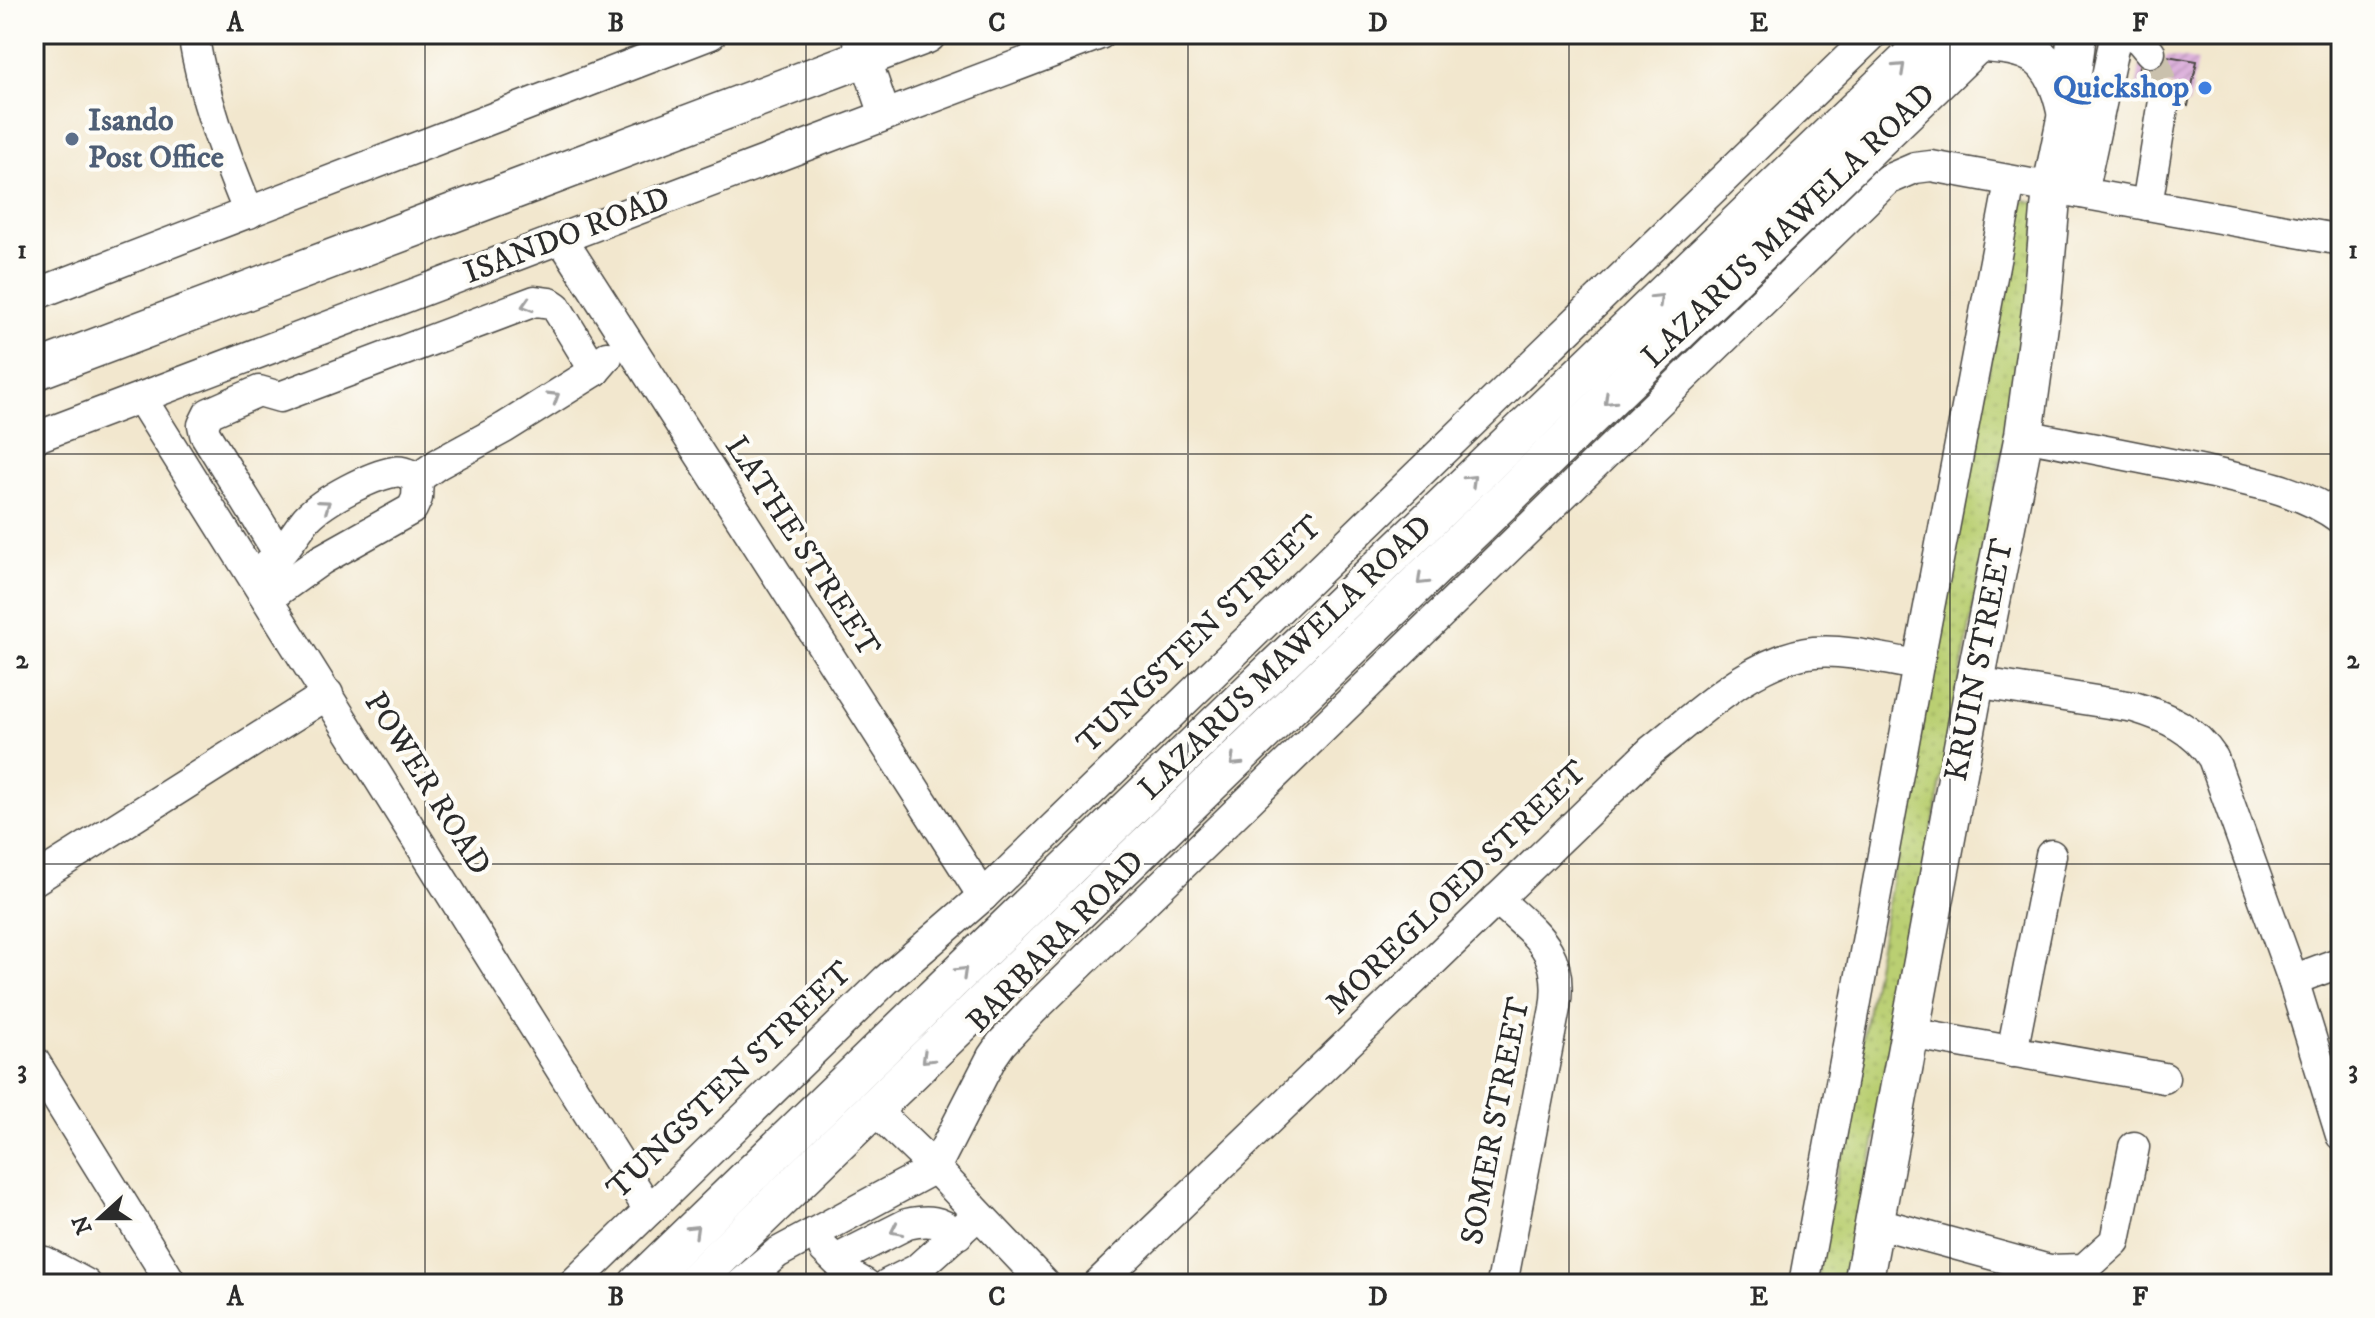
<svg xmlns="http://www.w3.org/2000/svg" width="2375" height="1318" font-family="'IM FELL DW Pica',serif">
	<style>
		.grass { fill: url(#grass-dots); stroke: #727d4e; stroke-width: 2 }
		.building { fill: url(#building-hatch) }
		.lines { fill: none; stroke-linecap: round; stroke-linejoin: round }
		.minor-tunnel { stroke: #cac1ad; stroke-width: 30; stroke-dasharray: 30 15; stroke-linecap: butt }
		.minor-casing { stroke: #494743; stroke-width: 33 }
		.major-casing { stroke: #494743; stroke-width: 41 }
		.minor { stroke: #fff; stroke-width: 30 }
		.major { stroke: #fff; stroke-width: 38 }
		.oneway { stroke: #a0a0a0 }
		.grid { fill: none; stroke: #2b2b2b; stroke-width: 2; stroke-opacity: 0.55 }
		.shop-dot { fill: #3f7fe0; stroke: #fdfcf7; stroke-width: 3 }
		.service-dot { fill: #5c6f8a; stroke: #fdfcf7; stroke-width: 3 }
		.labels { text-anchor: middle; dominant-baseline: central; stroke-width: 8; stroke-linejoin: round; paint-order: stroke }
		.shop-label { font-size: 32px; font-weight: bold; fill: #366cbe; stroke: #fdfcf7; text-anchor: end }
		.service-label { font-size: 32px; font-weight: bold; fill: #4e5e75; stroke: #fdfcf7; text-anchor: start }
		.street-label { font-size: 32px; fill: #2b2b2b; stroke: #fdfcf7 }
		.neatline { fill: none; stroke: #2b2b2b; stroke-width: 3 }
		.grid-label { font-size: 26px; text-anchor: middle; font-weight: bold; fill: #2b2b2b }
	</style>
	<defs>
		<pattern id="grass-dots" width="8" height="8" patternUnits="userSpaceOnUse" patternTransform="scale(2)"><rect width="8" height="8" fill="#bacf72"/><path d="M2 2h.1M6 6h.1" fill="none" stroke="#a0b263" stroke-width="1.8" stroke-linecap="round"/></pattern>
		<pattern id="building-hatch" width="6" height="6" patternUnits="userSpaceOnUse" patternTransform="scale(2)"><rect width="6" height="6" fill="#ddb2dc"/><path d="M-1 1l2-2M0 6l6-6M5 7l2-2" fill="none" stroke="#be99bd"/></pattern>
	</defs>
	<rect width="100%" height="100%" fill="#fdfcf7"/>
	<filter id="ink" filterUnits="userSpaceOnUse"><feTurbulence type="fractalNoise" baseFrequency=".0125" numOctaves="2"/><feDisplacementMap in="SourceGraphic" scale="16" xChannelSelector="R" yChannelSelector="G"/><feConvolveMatrix kernelMatrix="1 2 1 2 8 2 1 2 1" color-interpolation-filters="sRGB"/></filter>
	<filter id="wash" filterUnits="userSpaceOnUse"><feTurbulence type="fractalNoise" baseFrequency=".006" numOctaves="4" result="noise"/><feDisplacementMap in="SourceGraphic" scale="32" xChannelSelector="R" yChannelSelector="G"/><feGaussianBlur stdDeviation="1.8" result="paint"/><feColorMatrix in="noise" values="0 0 0 0 0 0 0 0 0 0 0 0 0 0 0 0 0 1.4 0 .05"/><feComposite in="paint" operator="in"/></filter>
	<g filter="url(#wash)">
		<rect width="100%" height="100%" fill="#f2e7ce"/>
		<path class="grass" d="M 2026,200 L 2038,204 L 2032,290 L 1848,1284 L 1816,1284 L 2020,204 Z"/>
		<g id="blocks">
			<path class="building" d="M 2167,56 L 2197,61 L 2188,106 L 2182,104 L 2180,94 L 2176,88 L 2168,83 L 2157,85 L 2150,90 L 2146,98 L 2135,96 L 2140,66 L 2154,70 L 2162,65 Z"/>
		</g>
	</g>
	<g filter="url(#ink)">
		<use href="#blocks" fill-opacity="0" stroke="#494743" stroke-width="2"/>
		<g class="lines">
			<path class="minor-tunnel" d="M 2150,52 L 2159,72 L 2164,101"/>
			<defs>
				<g id="minor">
					<path d="M 193,34 C 204,100 224,152 249,213"/>
					<path d="M 857,34 L 885,115"/>
					<path d="M 2131,34 L 2140,40 L 2150,52"/>
					<path d="M 2082,193 L 2116,34"/>
					<path d="M 2147,205 L 2164,101"/>
					<path d="M 561,238 L 983,896"/>
					<path d="M 34,295 L 711,34"/>
					<path d="M 141,398 L 649,1210"/>
					<path d="M 2024,435 C 2084,447 2144,458 2204,471 C 2251,482 2301,489 2341,519"/>
					<path d="M 34,438 L 1100,34"/>
					<path d="M 279,554 L 205,434 L 203,425 L 209,413 L 259,391 L 280,397 L 535,301 L 550,303 L 556,307 L 595,371"/>
					<path d="M 267,565 C 284,553 294,534 307,518 C 324,500 370,476 394,472 C 402,470 410,475 418,478 L 438,464 L 504,428 L 595,371 L 607,357"/>
					<path d="M 268,598 L 321,560 L 412,509 L 417,498 L 418,478"/>
					<path d="M 1975,682 L 2134,707 C 2167,717 2194,729 2213,758 L 2293,980 L 2341,1135"/>
					<path d="M 34,880 L 328,694"/>
					<path d="M 1497,899 C 1536,935 1564,950 1555,1008 L 1502,1284"/>
					<path d="M 2293,980 L 2341,962"/>
					<path d="M 1909,1033 L 2164,1078"/>
					<path d="M 2012,1052 L 2051,855"/>
					<path d="M 34,1061 L 172,1284"/>
					<path d="M 874,1109 L 935,1168 L 1045,1284"/>
					<path d="M 1874,1222 L 2049,1270 L 2084,1269 L 2115,1241 L 2134,1147"/>
					<path d="M 824,1249 L 853,1277 L 865,1284"/>
					<path d="M 836,1260 L 907,1224 C 930,1219 939,1221 958,1234"/>
					<path d="M 34,1261 L 45,1262 L 86,1284"/>
					<path d="M 573,1284 L 886,980 L 983,896 L 1873,34"/>
					<path d="M 741,1284 L 777,1253 L 935,1168 L 992,1057 L 1001,1044 L 1033,1010 L 1887,180 L 1915,168 L 1931,166 L 2341,240"/>
					<path d="M 888,1284 L 916,1270 L 971,1221"/>
					<path d="M 1098,1284 L 1652,750 C 1698,714 1754,658 1814,652 C 1848,649 1885,660 1918,665"/>
					<path d="M 1804,1284 L 1918,665 L 2010,182"/>
				</g>
				<g id="major">
					<path d="M 1977,43 C 2033,44 2054,56 2066,111"/>
					<path d="M 34,371 L 927,34"/>
					<path d="M 638,1284 L 1255,687 L 1935,34"/>
					<path d="M 692,1284 L 1987,34"/>
					<path d="M 1863,1284 L 1975,682 L 2024,435 L 2042,303 L 2052,187 L 2067,114 L 2077,34"/>
				</g>
			</defs>
			<use href="#minor" class="minor-casing"/>
			<use href="#major" class="major-casing"/>
			<use href="#minor" class="minor"/>
			<use href="#major" class="major"/>
		</g>
		<defs><path id="oneway-chevron" d="M-2-3.5L2.5 0L-2 3.5" fill="none" stroke-width="1.6" stroke-linecap="round" stroke-linejoin="round" transform="scale(2)"/></defs>
		<g class="oneway">
			<use href="#oneway-chevron" transform="translate(1900 68) rotate(-43)"/>
			<use href="#oneway-chevron" transform="translate(1658 299) rotate(-44)"/>
			<use href="#oneway-chevron" transform="translate(527 305) rotate(163)"/>
			<use href="#oneway-chevron" transform="translate(554 397) rotate(-32)"/>
			<use href="#oneway-chevron" transform="translate(1609 400) rotate(136)"/>
			<use href="#oneway-chevron" transform="translate(1471 480) rotate(-44)"/>
			<use href="#oneway-chevron" transform="translate(325 505) rotate(-35)"/>
			<use href="#oneway-chevron" transform="translate(1422 580) rotate(136)"/>
			<use href="#oneway-chevron" transform="translate(1235 761) rotate(136)"/>
			<use href="#oneway-chevron" transform="translate(962 972) rotate(-44)"/>
			<use href="#oneway-chevron" transform="translate(927 1058) rotate(136)"/>
			<use href="#oneway-chevron" transform="translate(694 1230) rotate(-44)"/>
			<use href="#oneway-chevron" transform="translate(896 1230) rotate(154)"/>
		</g>
	</g>
	<path class="grid" d="M 425,34 L 425,1284M 806,34 L 806,1284M 1188,34 L 1188,1284M 1569,34 L 1569,1284M 1950,34 L 1950,1284M 34,454 L 2341,454M 34,864 L 2341,864"/>
	<circle class="shop-dot" cx="2205" cy="88" r="8"/>
	<circle class="service-dot" cx="72" cy="139" r="8"/>
	<g class="labels">
		<g class="shop-label">
			<text x="2189" y="88">Quickshop</text>
		</g>
		<g class="service-label">
			<text x="88" y="121">Isando<tspan x="88" dy="37">Post Office</tspan></text>
		</g>
		<g class="street-label">
			<text transform="translate(1789 226) rotate(-44)">LAZARUS MAWELA ROAD</text>
			<text transform="translate(567 236) rotate(-21)">ISANDO ROAD</text>
			<text transform="translate(802 547) rotate(57)">LATHE STREET</text>
			<text transform="translate(1200 635) rotate(-44)">TUNGSTEN STREET</text>
			<text transform="translate(1286 658) rotate(-44)">LAZARUS MAWELA ROAD</text>
			<text transform="translate(1980 660) rotate(-79)">KRUIN STREET</text>
			<text transform="translate(427 784) rotate(58)">POWER ROAD</text>
			<text transform="translate(1457 888) rotate(-44)">MOREGLOED STREET</text>
			<text transform="translate(1056 942) rotate(-46)">BARBARA ROAD</text>
			<text transform="translate(730 1081) rotate(-44)">TUNGSTEN STREET</text>
			<text transform="translate(1496 1121) rotate(-79)">SOMER STREET</text>
		</g>
	</g>
	<rect width="2375" height="1318" fill="none" stroke="#fdfcf7" stroke-width="88"/>
	<g transform="translate(100 1218) rotate(249)" stroke="#fdfcf7" stroke-width="6" paint-order="stroke">
	<path d="M0-6L14 30L0 20L-14 30Z" fill="#2b2b2b"/>
	<text y="-12" font-size="22" font-weight="bold" text-anchor="middle" fill="#2b2b2b">N</text>
	</g>
	<rect x="44" y="44" width="2287" height="1230" class="neatline"/>
	<g class="grid-label">
		<text x="235" y="31">A</text>
		<text x="616" y="31">B</text>
		<text x="997" y="31">C</text>
		<text x="1378" y="31">D</text>
		<text x="1759" y="31">E</text>
		<text x="2140" y="31">F</text>
		<text x="22" y="258">1</text>
		<text x="2353" y="258">1</text>
		<text x="22" y="668">2</text>
		<text x="2353" y="668">2</text>
		<text x="22" y="1078">3</text>
		<text x="2353" y="1078">3</text>
		<text x="235" y="1305">A</text>
		<text x="616" y="1305">B</text>
		<text x="997" y="1305">C</text>
		<text x="1378" y="1305">D</text>
		<text x="1759" y="1305">E</text>
		<text x="2140" y="1305">F</text>
	</g>
</svg>
